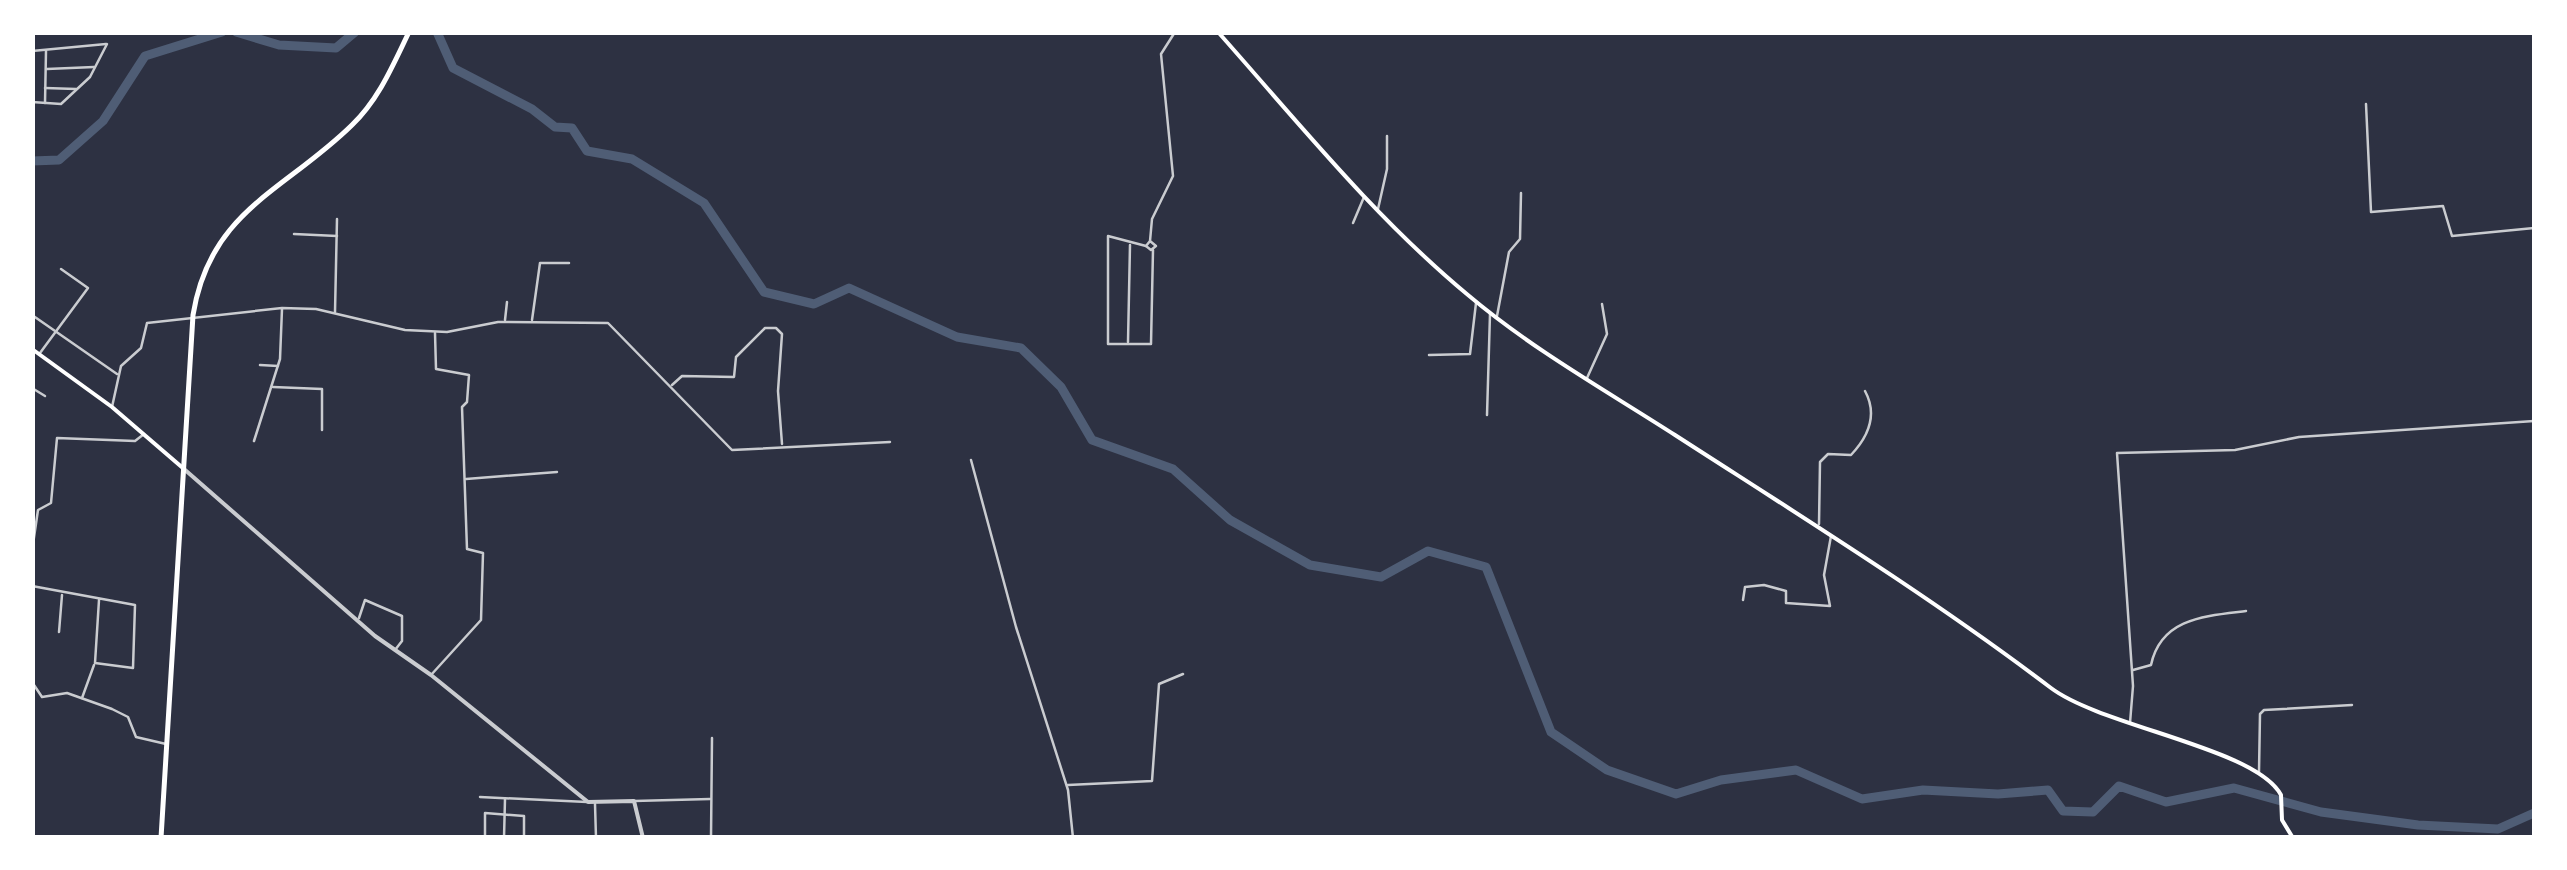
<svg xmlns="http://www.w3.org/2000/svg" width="2567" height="870" font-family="Literata,serif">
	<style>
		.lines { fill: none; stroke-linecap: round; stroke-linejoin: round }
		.river { stroke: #4f5d75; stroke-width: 9 }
		.minor { stroke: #caccd0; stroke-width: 2.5 }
		.tertiary { stroke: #caccd0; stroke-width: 4 }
		.secondary { stroke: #fff; stroke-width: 4 }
		.primary { stroke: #fff; stroke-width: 5 }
	</style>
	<rect width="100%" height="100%" fill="#2d3142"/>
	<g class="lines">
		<g class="river">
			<path d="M 236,32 L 279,45 L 336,48 L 355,32"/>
			<path d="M 437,32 L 453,68 L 532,109 L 555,127 L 572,128 L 587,151 L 632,159 L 704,203 L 764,292 L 814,304 L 849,288 L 957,337 L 1021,348 L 1061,387 L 1092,440 L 1173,469 L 1230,520 L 1310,565 L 1381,577 L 1428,551 L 1486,567 L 1551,732 L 1607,770 L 1676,794 L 1721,780 L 1796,770 L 1862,799 L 1923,790 L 1998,794 L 2048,790 L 2063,811 L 2093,812 L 2119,786 L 2166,802 L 2234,788 L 2321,812 L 2418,825 L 2498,829 L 2534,813"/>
			<path d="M 32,161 L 59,160 L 103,121 L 145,56 L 222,32"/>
		</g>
		<g class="minor">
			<path d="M 32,51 L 106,44"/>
			<path d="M 47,69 L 94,67"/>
			<path d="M 45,88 L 76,89"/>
			<path d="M 32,102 L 61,104 L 90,77 L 107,44"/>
			<path d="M 45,103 L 46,51"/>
			<path d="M 2366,104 L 2371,212 L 2443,206 L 2452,236 L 2534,228"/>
			<path d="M 1378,209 L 1387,169 L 1387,136"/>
			<path d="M 1353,223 L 1364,197"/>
			<path d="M 294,234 L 337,236"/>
			<path d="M 1150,241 L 1146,246 L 1151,250 L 1156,246 L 1150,241 L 1152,219 L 1173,176 L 1161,54 L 1175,32"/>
			<path d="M 1146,246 L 1108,236 L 1108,344 L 1151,344 L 1153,250"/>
			<path d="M 335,312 L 337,219"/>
			<path d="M 32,315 L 117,374"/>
			<path d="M 1497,316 L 1509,252 L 1520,239 L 1521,193"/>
			<path d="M 505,320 L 507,302"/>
			<path d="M 532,320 L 540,263 L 569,263"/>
			<path d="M 1128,342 L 1130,245"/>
			<path d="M 40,353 L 88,288 L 61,269"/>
			<path d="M 1429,355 L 1470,354 L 1476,303"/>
			<path d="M 260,365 L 278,366"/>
			<path d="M 1587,378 L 1607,334 L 1602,304"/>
			<path d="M 672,385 L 682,376 L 734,377 L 736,357 L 765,328 L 776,328 L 782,334 L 778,391 L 782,444"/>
			<path d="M 273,387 L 322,389 L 322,430"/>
			<path d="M 32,388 L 45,396"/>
			<path d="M 112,407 L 121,366 L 141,348 L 147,323 L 282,308 L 316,309 L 405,330 L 447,332 L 498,322 L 608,323 L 732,450 L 890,442"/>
			<path d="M 1487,415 L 1490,314"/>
			<path d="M 254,441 L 280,359 L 282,309"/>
			<path d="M 971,460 L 1016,627 L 1068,790 L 1073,838"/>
			<path d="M 466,479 L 557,472"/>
			<path d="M 1819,524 L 1820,462 L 1828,454 L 1851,455 C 1868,437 1878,415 1865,391"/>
			<path d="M 32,551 L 38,510 L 51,503 L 57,438 L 135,441 L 144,434"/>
			<path d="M 32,586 L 135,605 L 133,668 L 95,663 L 99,600"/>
			<path d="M 1743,600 L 1745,587 L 1764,585 L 1786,591 L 1786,603 L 1830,606 L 1824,575 L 1831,536"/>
			<path d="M 359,618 L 365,600 L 402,616 L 402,641 L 395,650"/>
			<path d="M 59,632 L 62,595"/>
			<path d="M 2133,670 L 2151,665 C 2161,618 2205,616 2246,611"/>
			<path d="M 431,675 L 481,620 L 483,553 L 467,549 L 462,407 L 467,402 L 469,375 L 436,369 L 435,333"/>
			<path d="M 32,682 L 42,697 L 67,693 L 112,709 L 128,717 L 136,737 L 166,744"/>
			<path d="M 82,698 L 94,665"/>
			<path d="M 2130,723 L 2133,686 L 2117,453 L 2235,450 L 2299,437 L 2534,421"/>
			<path d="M 2259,772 L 2260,714 L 2264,710 L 2352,705"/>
			<path d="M 1068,785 L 1152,781 L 1159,684 L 1183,674"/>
			<path d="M 480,797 L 587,802"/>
			<path d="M 634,801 L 710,799"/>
			<path d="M 595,804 L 596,838"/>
			<path d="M 485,838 L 485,813 L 524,816 L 524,838"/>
			<path d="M 504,838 L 505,799"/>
			<path d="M 711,838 L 712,738"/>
		</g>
		<path class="tertiary" d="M 184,469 L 375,636 L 431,675 L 588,802 L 634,801 L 643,838"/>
		<g class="secondary">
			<path d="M 1218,32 C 1298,122 1375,218 1468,295 C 1532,349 1605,390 1675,435 C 1802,517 1931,597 2051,688 C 2103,727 2256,748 2281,795 L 2282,820 L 2293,838"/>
			<path d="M 32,349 L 112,407 L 184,469"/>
		</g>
		<path class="primary" d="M 161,838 L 193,315 C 210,210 285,191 352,125 C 379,99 393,65 409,32"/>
	</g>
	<rect width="2567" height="870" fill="none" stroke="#ffffff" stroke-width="70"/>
</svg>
